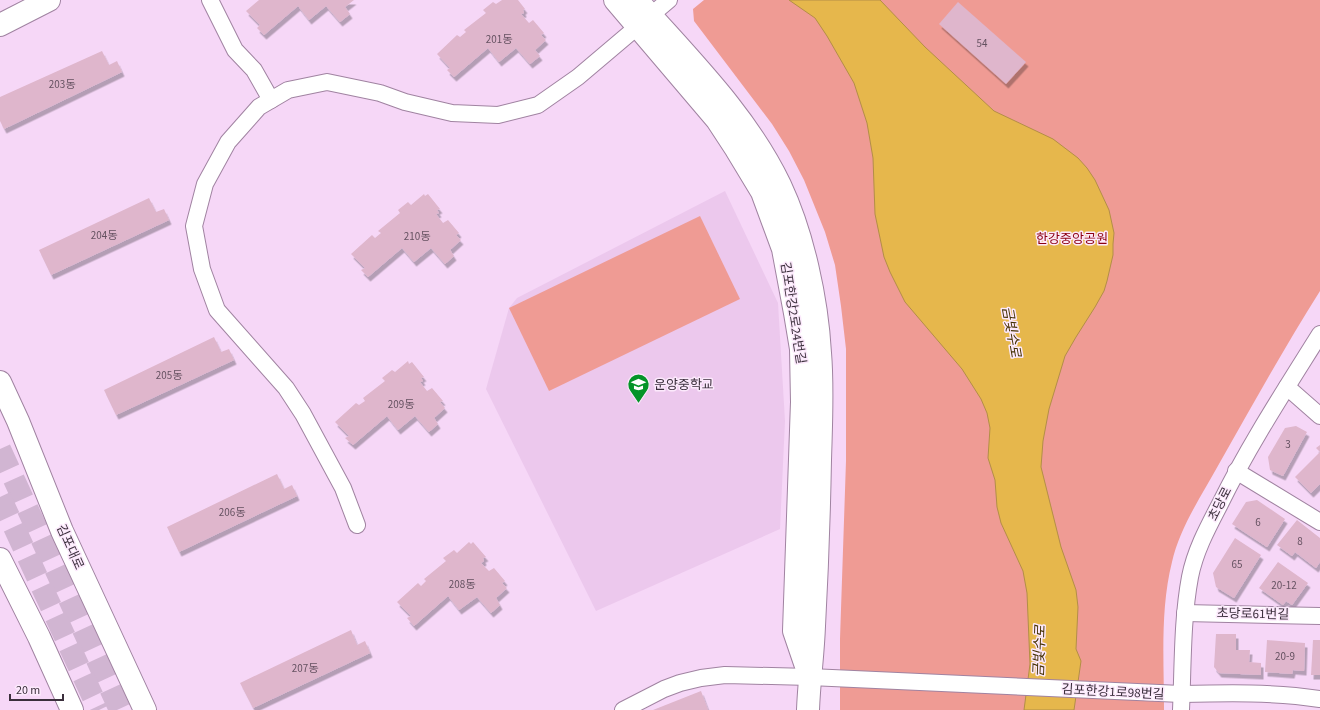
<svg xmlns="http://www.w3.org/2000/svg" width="1320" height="710" font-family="'Source Sans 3','Noto Sans KR',sans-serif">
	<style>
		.built { fill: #ecc8ed }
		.green { fill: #ef9b94 }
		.water { fill: #e6b74c; stroke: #b38e47 }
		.building { fill: #dfb6cc; filter: url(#shadow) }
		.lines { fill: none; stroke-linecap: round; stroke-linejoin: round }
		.primary-tunnel { stroke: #d1b5d2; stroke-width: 22; stroke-dasharray: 22 11; stroke-linecap: butt }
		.street-casing { stroke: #a083a1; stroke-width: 18 }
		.secondary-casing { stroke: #a083a1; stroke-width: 24 }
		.primary-casing { stroke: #a083a1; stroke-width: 24 }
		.street { stroke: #fff; stroke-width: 16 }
		.secondary { stroke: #fff; stroke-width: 22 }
		.primary { stroke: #fff; stroke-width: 22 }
		.labels { text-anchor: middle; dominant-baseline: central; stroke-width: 3; stroke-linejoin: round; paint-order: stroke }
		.number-label { font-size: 11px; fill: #645160 }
		.park-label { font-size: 13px; fill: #8c0012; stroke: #fce9fc }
		.street-label { font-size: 13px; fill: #3b2f3c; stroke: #fce9fc }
		.poi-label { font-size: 13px; fill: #3b2f3c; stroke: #fce9fc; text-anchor: start }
		.water-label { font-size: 14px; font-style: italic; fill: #453203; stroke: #fce9fc }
	</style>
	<defs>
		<filter id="shadow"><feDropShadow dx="2.5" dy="4.5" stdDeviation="0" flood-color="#0004"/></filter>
	</defs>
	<rect width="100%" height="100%" fill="#f6d7f7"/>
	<path class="built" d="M 725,191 L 778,303 L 785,421 L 780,529 L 596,611 L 486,389 L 509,308 L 517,298 Z"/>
	<g class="green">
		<path d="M 704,0 L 1320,0 L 1320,291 C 1284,348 1252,406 1219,464 C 1202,495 1180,527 1172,562 C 1160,610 1164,661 1164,710 L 840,710 L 840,639 L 846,461 L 846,349 L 841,306 L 835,265 L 825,232 L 804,180 L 789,151 L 772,124 L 694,21 L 693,9 Z"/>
		<path d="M 700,216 L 740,299 L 549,391 L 509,308 Z"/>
	</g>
	<path class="water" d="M 789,0 L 880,0 L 925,47 L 994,111 L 1053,139 L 1078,158 L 1087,168 L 1095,180 L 1109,210 L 1114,233 L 1113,244 L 1113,255 L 1107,281 L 1104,291 L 1095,307 L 1076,337 L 1065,356 L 1049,409 L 1043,441 L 1041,467 L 1061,547 L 1076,590 L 1078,607 L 1076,649 L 1081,661 L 1074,710 L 1024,710 L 1030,664 L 1027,593 L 1023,571 L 1001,523 L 997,507 L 995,480 L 988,458 L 990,428 L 987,413 L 981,399 L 962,369 L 905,302 L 890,272 L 884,257 L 875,214 L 873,158 L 867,123 L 854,83 L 827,36 L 815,18 Z"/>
	<g class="building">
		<path d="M 259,0 L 354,0 L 345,7 L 350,14 L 340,22 L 326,6 L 309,20 L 298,6 L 264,35 L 257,28 L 260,25 L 246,11 Z"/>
		<path d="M 502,0 L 518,0 L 525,9 L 523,10 L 524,13 L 521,14 L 529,23 L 533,20 L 544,33 L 541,35 L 546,40 L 535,50 L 540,56 L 530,64 L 516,48 L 499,62 L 488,48 L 454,77 L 447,70 L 450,68 L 437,54 L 457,35 L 460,37 L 466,32 L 464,30 L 486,13 L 483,10 L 493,2 L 496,4 Z"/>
		<path d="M 958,2 L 1026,62 L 1006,84 L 939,24 Z"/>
		<path d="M 102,51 L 109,65 L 117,61 L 122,72 L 4,129 L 0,121 L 0,97 Z"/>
		<path d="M 424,194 L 425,196 L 428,194 L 440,209 L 437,210 L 439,213 L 436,214 L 443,223 L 448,220 L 459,233 L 456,235 L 461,240 L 450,250 L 454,256 L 445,264 L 431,248 L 414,262 L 402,248 L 368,277 L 361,270 L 365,268 L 351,254 L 372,235 L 375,238 L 381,233 L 378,231 L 400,213 L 398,210 L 408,202 L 411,205 Z"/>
		<path d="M 149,198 L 156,212 L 164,209 L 169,220 L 51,275 L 39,250 Z"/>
		<path d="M 214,337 L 221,352 L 229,349 L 234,360 L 116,415 L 104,390 Z"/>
		<path d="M 408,361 L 409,364 L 412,362 L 424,377 L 421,378 L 423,381 L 420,382 L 427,391 L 432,388 L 443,401 L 440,402 L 445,408 L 434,418 L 438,424 L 429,432 L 415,416 L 398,430 L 387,416 L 353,445 L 345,438 L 349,436 L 335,422 L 356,403 L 359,405 L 365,401 L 363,398 L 385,381 L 382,378 L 392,370 L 395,372 Z"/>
		<path d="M 1296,426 L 1307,432 L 1283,476 L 1270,470 L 1268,457 L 1285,428 Z"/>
		<path d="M 1320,445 L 1320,484 L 1311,493 L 1295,477 L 1320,452 L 1316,448 Z"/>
		<path d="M 277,474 L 284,489 L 292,485 L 297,496 L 179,552 L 167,527 Z"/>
		<path d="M 1257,500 L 1285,519 L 1267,547 L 1232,524 L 1246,502 Z"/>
		<path d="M 1297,520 L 1320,538 L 1320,562 L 1316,568 L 1295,552 L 1292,556 L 1277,545 Z"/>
		<path d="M 1235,538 L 1261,555 L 1234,598 L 1216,587 L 1213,573 Z"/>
		<path d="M 469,542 L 471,544 L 473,542 L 486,557 L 483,558 L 484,561 L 481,563 L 489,571 L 494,568 L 505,581 L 502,583 L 507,588 L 496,598 L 500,605 L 491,613 L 477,597 L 459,610 L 448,596 L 414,626 L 407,618 L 411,616 L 397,602 L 418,583 L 421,586 L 426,581 L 424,579 L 446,561 L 443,558 L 454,550 L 457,553 Z"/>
		<path d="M 1278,562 L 1308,583 L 1292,605 L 1286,601 L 1283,605 L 1259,588 Z"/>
		<path d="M 351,630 L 357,645 L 365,641 L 370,653 L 253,708 L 240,683 Z"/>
		<path d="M 1216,634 L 1236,634 L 1236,650 L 1250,650 L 1249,662 L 1261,663 L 1261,675 L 1219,673 L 1214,667 Z"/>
		<path d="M 1267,640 L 1305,643 L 1304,671 L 1293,670 L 1292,674 L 1265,672 Z"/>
		<path d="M 1313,640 L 1320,640 L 1320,675 L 1311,675 Z"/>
		<path d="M 701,691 L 708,710 L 653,710 Z"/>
	</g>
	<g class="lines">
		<g class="primary-tunnel">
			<path d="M 0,449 L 120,710"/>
			<path d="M 0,497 L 99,710"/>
		</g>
		<defs>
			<g id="street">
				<path d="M 210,0 L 235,50 L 254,70 L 271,100"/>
				<path d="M 1287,387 L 1320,416"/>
				<path d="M 1236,471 L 1320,522"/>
				<path d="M 357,525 L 343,488 L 303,414 L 286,388 L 217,310 L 202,269 L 194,226 L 205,184 L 228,142 L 259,107 L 288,90 L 327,82 L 380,93 L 405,102 L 452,113 L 498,115 L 538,105 L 578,77 L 669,0"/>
				<path d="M 1185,613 L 1320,616"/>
				<path d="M 623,710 L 664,689 L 680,683 L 701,678 L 725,675 L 810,677 L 1181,694 C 1228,693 1274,692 1320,699"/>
				<path d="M 1181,710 C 1183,666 1182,620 1190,577 C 1195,551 1208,527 1220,504 C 1249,445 1285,390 1320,334"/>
			</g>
			<g id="secondary">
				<path d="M 615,0 L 717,120 L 736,149 L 762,192 L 783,249 L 795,313 L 801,349 L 802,402 L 794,631 L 807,669"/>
				<path d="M 637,0 C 688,58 746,114 780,185 C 803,234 817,299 820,353 C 823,388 821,424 820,460 C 819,515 817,571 814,626 C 813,654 809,682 808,710"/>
				<path d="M 0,25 L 49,0"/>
			</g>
			<g id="primary">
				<path d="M 0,382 L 18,421 L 62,531 L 145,710"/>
				<path d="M 0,559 L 39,637 L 72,710"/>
			</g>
		</defs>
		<use href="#street" class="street-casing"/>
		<use href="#secondary" class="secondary-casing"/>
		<use href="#primary" class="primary-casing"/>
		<use href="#street" class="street"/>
		<use href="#secondary" class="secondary"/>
		<use href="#primary" class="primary"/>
	</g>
	<defs>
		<symbol id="school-pin" viewBox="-11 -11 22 30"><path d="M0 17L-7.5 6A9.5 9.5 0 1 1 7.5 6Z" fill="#049428" stroke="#fce9fc"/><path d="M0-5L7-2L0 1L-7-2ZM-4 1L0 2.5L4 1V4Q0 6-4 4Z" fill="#fff"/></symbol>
	</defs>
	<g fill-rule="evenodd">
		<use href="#school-pin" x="626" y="372" width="25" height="34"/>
	</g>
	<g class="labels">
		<g class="number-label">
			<text x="499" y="39">201동</text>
			<text x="982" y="43">54</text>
			<text x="62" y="84">203동</text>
			<text x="104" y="235">204동</text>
			<text x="417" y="236">210동</text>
			<text x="169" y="375">205동</text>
			<text x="401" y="404">209동</text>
			<text x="1288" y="444">3</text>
			<text x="232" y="512">206동</text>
			<text x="1258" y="522">6</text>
			<text x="1300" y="541">8</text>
			<text x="1237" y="564">65</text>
			<text x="462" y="584">208동</text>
			<text x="1284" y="585">20-12</text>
			<text x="1285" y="656">20-9</text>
			<text x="305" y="668">207동</text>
		</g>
		<g class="park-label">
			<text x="1072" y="239">한강중앙공원</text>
		</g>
		<g class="street-label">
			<text transform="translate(793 313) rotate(81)">김포한강2로24번길</text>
			<text transform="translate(1220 504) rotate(-63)">초당로</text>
			<text transform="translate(70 547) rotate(66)">김포대로</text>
			<text transform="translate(1253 614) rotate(1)">초당로61번길</text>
			<text transform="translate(1113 692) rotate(3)">김포한강1로98번길</text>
		</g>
		<g class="poi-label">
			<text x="654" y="385">운양중학교</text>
		</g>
		<g class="water-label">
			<text transform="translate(1011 332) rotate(80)">금빛수로</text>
			<text transform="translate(1040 651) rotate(-88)">금빛수로</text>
		</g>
	</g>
	<path d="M10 694v6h53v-6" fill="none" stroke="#3b2f3c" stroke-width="2"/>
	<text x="16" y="694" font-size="12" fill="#3b2f3c" stroke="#fce9fc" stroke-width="3" paint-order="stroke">20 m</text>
</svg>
